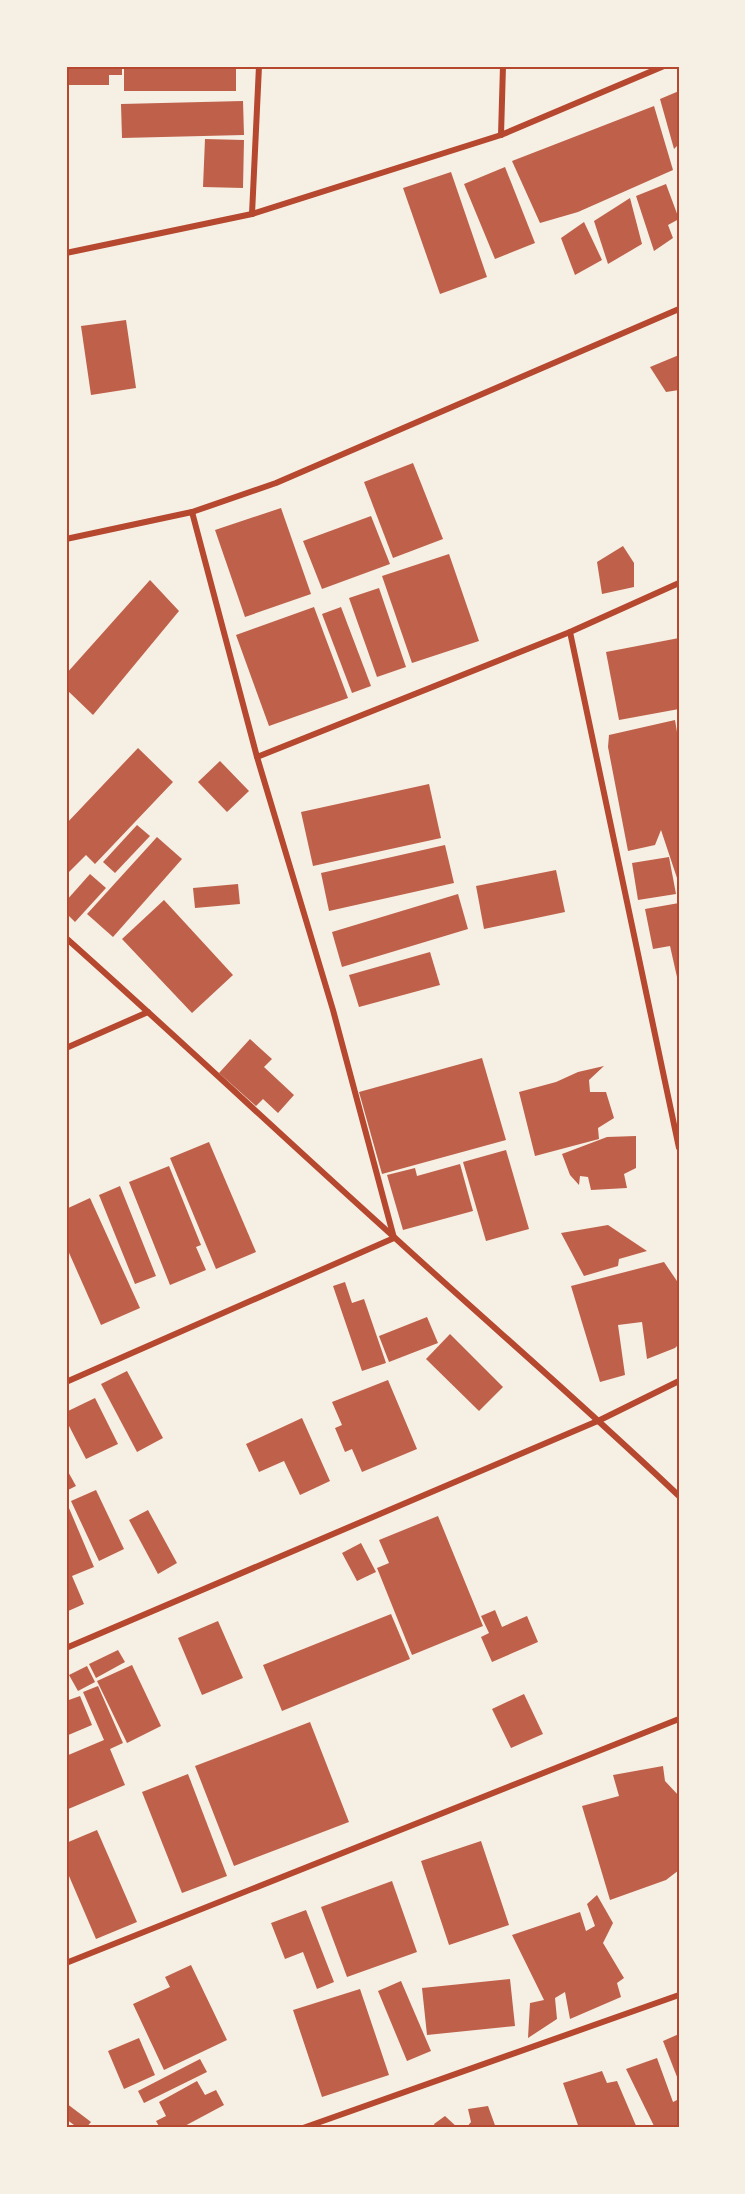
<svg xmlns="http://www.w3.org/2000/svg" width="745" height="2194" font-family="Manrope,sans-serif">
	<style>
		.building { fill: #bf614a }
		.lines { fill: none; stroke-linecap: round; stroke-linejoin: round }
		.minor { stroke: #b5482f; stroke-width: 6 }
		.neatline { fill: none; stroke: #b5482f; stroke-width: 2 }
	</style>
	<rect width="100%" height="100%" fill="#f6efe4"/>
	<g class="building">
		<path d="M 66,66 L 122,66 L 122,75 L 109,75 L 109,85 L 66,85 Z"/>
		<path d="M 132,66 L 236,68 L 236,91 L 124,91 L 124,69 L 132,69 Z"/>
		<path d="M 679,91 L 679,144 L 674,149 L 660,99 Z"/>
		<path d="M 243,101 L 244,135 L 122,138 L 121,104 Z"/>
		<path d="M 654,106 L 673,170 L 578,212 L 540,223 L 512,161 Z"/>
		<path d="M 205,139 L 244,140 L 243,188 L 203,187 Z"/>
		<path d="M 505,167 L 535,243 L 495,259 L 464,184 Z"/>
		<path d="M 451,172 L 487,277 L 440,294 L 403,188 Z"/>
		<path d="M 666,184 L 679,219 L 668,225 L 673,238 L 654,251 L 636,196 Z"/>
		<path d="M 630,198 L 642,244 L 608,264 L 594,221 Z"/>
		<path d="M 584,222 L 602,260 L 575,275 L 561,238 Z"/>
		<path d="M 126,320 L 136,388 L 91,395 L 81,326 Z"/>
		<path d="M 679,355 L 679,390 L 666,392 L 650,367 Z"/>
		<path d="M 413,463 L 443,539 L 393,558 L 364,482 Z"/>
		<path d="M 281,508 L 311,594 L 245,617 L 215,530 Z"/>
		<path d="M 371,516 L 390,564 L 322,589 L 303,541 Z"/>
		<path d="M 623,546 L 634,563 L 634,587 L 602,594 L 597,562 Z"/>
		<path d="M 449,554 L 479,641 L 412,663 L 382,576 Z"/>
		<path d="M 150,580 L 179,611 L 93,715 L 66,689 L 66,674 Z"/>
		<path d="M 379,588 L 406,667 L 377,677 L 349,598 Z"/>
		<path d="M 314,607 L 348,698 L 269,726 L 236,635 Z"/>
		<path d="M 341,607 L 371,686 L 352,693 L 322,614 Z"/>
		<path d="M 679,638 L 679,709 L 619,720 L 606,652 Z"/>
		<path d="M 675,720 L 679,744 L 679,884 L 661,830 L 655,845 L 628,851 L 608,747 L 609,735 Z"/>
		<path d="M 138,748 L 173,782 L 95,864 L 86,855 L 66,875 L 66,824 Z"/>
		<path d="M 220,761 L 249,791 L 227,812 L 198,782 Z"/>
		<path d="M 429,784 L 441,838 L 313,866 L 301,812 Z"/>
		<path d="M 137,825 L 150,836 L 115,873 L 103,862 Z"/>
		<path d="M 157,837 L 182,859 L 113,937 L 87,914 Z"/>
		<path d="M 445,845 L 454,883 L 329,911 L 321,873 Z"/>
		<path d="M 669,857 L 676,894 L 638,900 L 632,863 Z"/>
		<path d="M 556,870 L 565,912 L 484,929 L 476,886 Z"/>
		<path d="M 90,874 L 106,888 L 75,922 L 66,913 L 66,901 Z"/>
		<path d="M 238,884 L 240,904 L 195,908 L 193,888 Z"/>
		<path d="M 458,894 L 468,929 L 342,967 L 332,932 Z"/>
		<path d="M 164,900 L 233,975 L 192,1013 L 122,939 Z"/>
		<path d="M 679,903 L 679,977 L 677,977 L 670,946 L 653,949 L 645,909 Z"/>
		<path d="M 430,952 L 440,985 L 359,1007 L 349,975 Z"/>
		<path d="M 250,1039 L 272,1059 L 264,1067 L 294,1095 L 278,1113 L 263,1099 L 256,1106 L 219,1073 Z"/>
		<path d="M 482,1058 L 506,1140 L 382,1174 L 359,1092 Z"/>
		<path d="M 604,1066 L 589,1080 L 590,1092 L 606,1092 L 614,1118 L 598,1128 L 599,1139 L 535,1156 L 519,1092 L 556,1082 L 578,1072 Z"/>
		<path d="M 636,1136 L 636,1168 L 624,1174 L 627,1188 L 591,1190 L 588,1177 L 580,1176 L 579,1185 L 570,1175 L 562,1154 L 607,1137 Z"/>
		<path d="M 209,1142 L 256,1252 L 216,1269 L 170,1158 Z"/>
		<path d="M 506,1150 L 529,1229 L 486,1241 L 463,1162 Z"/>
		<path d="M 460,1164 L 473,1211 L 403,1230 L 387,1175 L 415,1168 L 417,1176 Z"/>
		<path d="M 169,1166 L 201,1245 L 196,1247 L 206,1270 L 170,1285 L 129,1182 Z"/>
		<path d="M 120,1186 L 156,1276 L 135,1284 L 99,1195 Z"/>
		<path d="M 90,1198 L 140,1308 L 101,1325 L 66,1246 L 66,1209 Z"/>
		<path d="M 608,1225 L 647,1251 L 619,1259 L 618,1266 L 584,1276 L 561,1233 Z"/>
		<path d="M 664,1262 L 679,1284 L 679,1344 L 675,1348 L 647,1359 L 642,1322 L 618,1325 L 625,1375 L 600,1382 L 571,1286 Z"/>
		<path d="M 345,1282 L 352,1303 L 364,1299 L 386,1363 L 362,1371 L 333,1286 Z"/>
		<path d="M 427,1317 L 438,1343 L 389,1362 L 379,1336 Z"/>
		<path d="M 450,1334 L 503,1387 L 479,1411 L 426,1359 Z"/>
		<path d="M 127,1371 L 163,1438 L 137,1452 L 101,1384 Z"/>
		<path d="M 388,1380 L 417,1449 L 362,1472 L 352,1449 L 345,1452 L 335,1428 L 342,1425 L 332,1402 Z"/>
		<path d="M 95,1398 L 118,1444 L 86,1459 L 66,1420 L 66,1412 Z"/>
		<path d="M 302,1418 L 330,1481 L 300,1495 L 284,1461 L 259,1472 L 246,1444 Z"/>
		<path d="M 66,1468 L 76,1486 L 66,1491 Z"/>
		<path d="M 96,1490 L 124,1549 L 99,1561 L 71,1501 Z"/>
		<path d="M 66,1501 L 94,1567 L 72,1576 L 84,1604 L 66,1612 Z"/>
		<path d="M 148,1510 L 177,1563 L 158,1574 L 129,1520 Z"/>
		<path d="M 438,1516 L 483,1626 L 412,1655 L 377,1568 L 389,1563 L 379,1540 Z"/>
		<path d="M 361,1543 L 376,1572 L 357,1581 L 342,1553 Z"/>
		<path d="M 495,1610 L 502,1627 L 527,1616 L 538,1642 L 492,1662 L 481,1637 L 489,1633 L 481,1616 Z"/>
		<path d="M 391,1614 L 410,1659 L 282,1711 L 263,1665 Z"/>
		<path d="M 218,1621 L 243,1678 L 202,1695 L 178,1638 Z"/>
		<path d="M 118,1650 L 125,1662 L 96,1678 L 89,1664 Z"/>
		<path d="M 132,1665 L 161,1726 L 127,1743 L 97,1681 Z"/>
		<path d="M 87,1666 L 95,1682 L 78,1691 L 69,1675 Z"/>
		<path d="M 98,1686 L 123,1743 L 110,1749 L 125,1785 L 66,1810 L 66,1756 L 104,1740 L 83,1692 Z"/>
		<path d="M 524,1694 L 543,1734 L 511,1748 L 492,1709 Z"/>
		<path d="M 80,1696 L 92,1725 L 66,1736 L 66,1701 Z"/>
		<path d="M 310,1722 L 349,1822 L 234,1866 L 195,1766 Z"/>
		<path d="M 663,1766 L 665,1781 L 679,1796 L 679,1870 L 666,1880 L 610,1900 L 582,1806 L 619,1796 L 613,1775 Z"/>
		<path d="M 188,1774 L 227,1876 L 182,1893 L 142,1792 Z"/>
		<path d="M 97,1830 L 137,1922 L 96,1939 L 66,1869 L 66,1843 Z"/>
		<path d="M 481,1841 L 509,1925 L 449,1945 L 421,1861 Z"/>
		<path d="M 392,1881 L 417,1952 L 347,1977 L 321,1907 Z"/>
		<path d="M 597,1895 L 613,1923 L 603,1943 L 624,1978 L 617,1983 L 621,1997 L 570,2019 L 565,1992 L 555,1998 L 557,2019 L 528,2038 L 530,2003 L 544,2000 L 512,1935 L 580,1912 L 586,1931 L 595,1926 L 587,1904 Z"/>
		<path d="M 306,1910 L 334,1982 L 317,1989 L 303,1952 L 285,1959 L 271,1923 Z"/>
		<path d="M 191,1965 L 227,2040 L 164,2070 L 133,2004 L 170,1987 L 165,1977 Z"/>
		<path d="M 510,1979 L 515,2026 L 427,2035 L 422,1988 Z"/>
		<path d="M 401,1981 L 431,2051 L 407,2061 L 378,1991 Z"/>
		<path d="M 360,1989 L 389,2075 L 322,2097 L 293,2010 Z"/>
		<path d="M 679,2034 L 679,2082 L 663,2041 Z"/>
		<path d="M 139,2038 L 155,2075 L 124,2089 L 108,2051 Z"/>
		<path d="M 657,2058 L 673,2102 L 679,2099 L 679,2128 L 655,2128 L 626,2069 Z"/>
		<path d="M 200,2059 L 207,2072 L 144,2103 L 138,2091 Z"/>
		<path d="M 602,2071 L 607,2083 L 617,2081 L 637,2128 L 579,2128 L 563,2083 Z"/>
		<path d="M 197,2081 L 205,2095 L 216,2090 L 224,2105 L 181,2128 L 160,2128 L 156,2121 L 166,2116 L 159,2102 Z"/>
		<path d="M 66,2103 L 91,2122 L 86,2128 L 78,2128 L 66,2119 Z"/>
		<path d="M 488,2106 L 496,2128 L 466,2128 L 471,2122 L 468,2109 Z"/>
		<path d="M 445,2116 L 458,2128 L 436,2128 L 434,2124 Z"/>
	</g>
	<g class="lines">
		<g class="minor">
			<path d="M 501,135 L 503,66"/>
			<path d="M 252,214 L 259,66"/>
			<path d="M 66,253 L 252,214 L 501,135 L 664,66"/>
			<path d="M 66,539 L 192,512 L 276,483 L 679,309"/>
			<path d="M 570,632 L 679,1148"/>
			<path d="M 257,757 L 570,632 L 679,583"/>
			<path d="M 66,938 C 177,1037 284,1138 394,1237 C 489,1324 586,1407 679,1496"/>
			<path d="M 66,1048 L 148,1012"/>
			<path d="M 66,1382 L 394,1238 L 333,1010 L 257,757 L 192,512"/>
			<path d="M 66,1648 L 600,1420 L 679,1381"/>
			<path d="M 66,1963 L 679,1719"/>
			<path d="M 303,2128 L 679,1995"/>
		</g>
	</g>
	<rect width="745" height="2194" fill="none" stroke="#f6efe4" stroke-width="135"/>
	<rect x="68" y="68" width="610" height="2058" class="neatline"/>
</svg>
